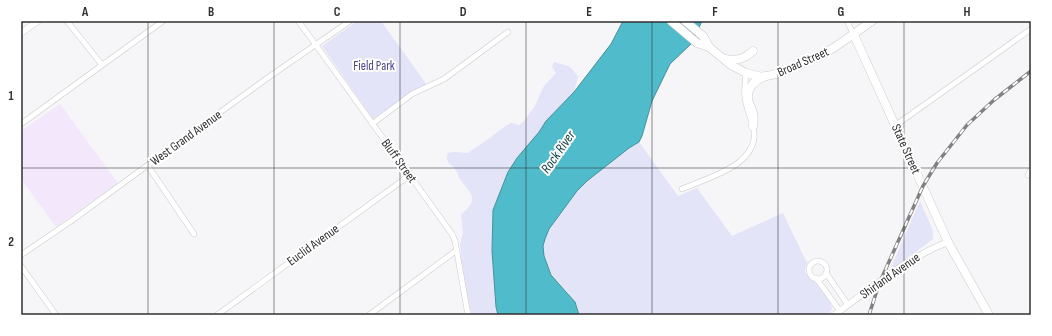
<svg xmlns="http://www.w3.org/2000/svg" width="1052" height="336" font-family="'Sofia Sans Condensed',sans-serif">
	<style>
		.education { fill: #f3e7fc }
		.green { fill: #e3e4f8 }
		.water { fill: #50bbcb; stroke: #46919d }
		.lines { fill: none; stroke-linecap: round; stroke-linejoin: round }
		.minor-casing { stroke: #cacacb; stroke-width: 6 }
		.tertiary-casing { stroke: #cacacb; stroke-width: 7 }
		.primary-casing { stroke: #cacacb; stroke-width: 9 }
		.minor { stroke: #fff; stroke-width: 5 }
		.tertiary { stroke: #fff; stroke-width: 6 }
		.primary { stroke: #fff; stroke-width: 8 }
		.rail-casing { stroke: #818182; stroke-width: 3.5 }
		.rail { stroke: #fff; stroke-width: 2; stroke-dasharray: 6; stroke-linecap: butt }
		.grid { fill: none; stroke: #303031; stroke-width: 1; stroke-opacity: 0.55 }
		.labels { text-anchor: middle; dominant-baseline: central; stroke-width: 4; stroke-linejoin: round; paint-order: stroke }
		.street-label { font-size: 13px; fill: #303031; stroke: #fff }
		.park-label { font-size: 13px; fill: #4b4496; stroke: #fff }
		.water-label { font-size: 14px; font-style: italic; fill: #0b3d44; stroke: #fff }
		.neatline { fill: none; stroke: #303031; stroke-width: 1.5 }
		.grid-label { font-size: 13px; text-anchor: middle; font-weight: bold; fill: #303031 }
	</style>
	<rect width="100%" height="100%" fill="#f6f6f8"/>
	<path class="education" d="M 60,104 L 118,183 L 56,227 L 21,179 L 21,131 Z"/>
	<g class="green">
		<path d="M 357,21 L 381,21 L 427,85 L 414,90 L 373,119 L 322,46 Z"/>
		<path d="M 554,62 C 569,67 569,63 578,77 L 574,92 L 546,121 L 539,132 L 517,158 L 508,172 L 493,210 L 492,251 L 496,307 L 498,315 L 472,315 L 467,297 L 462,266 L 460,244 L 463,233 L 461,215 C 465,210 471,207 472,200 C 473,193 464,185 460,179 C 458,176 458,173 456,171 C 453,164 444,164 448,153 L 454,152 L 468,153 C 472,149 477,147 481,144 C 492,137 500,129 511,123 L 519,125 L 525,120 L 536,104 L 540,94 L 544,86 L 556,73 L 552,67 Z"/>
		<path d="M 639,142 L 678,196 L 697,188 L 732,236 L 783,213 L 806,261 L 808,262 C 800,276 810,277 818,285 C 824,291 832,301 832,309 L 828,315 L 579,315 C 578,310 577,305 574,301 C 564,284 547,277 543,256 C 542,250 543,243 545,237 C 551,223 575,191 587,181 C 602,167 621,153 639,142 Z"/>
		<path d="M 920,201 L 933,231 L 933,239 L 889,272 Z"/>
	</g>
	<path class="water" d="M 623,21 L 702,21 L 692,43 L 670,64 L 652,101 L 642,136 L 639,142 L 629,148 L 587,181 L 577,191 L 549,229 L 545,239 L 543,246 L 544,256 L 551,275 L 575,302 L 579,315 L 498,315 L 496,307 L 492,251 L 493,210 L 508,172 L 517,158 L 539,132 L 546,121 L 574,92 L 611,44 Z"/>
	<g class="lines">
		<defs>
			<g id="minor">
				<path d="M 67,21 L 102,65"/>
				<path d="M 298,21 L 316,45 L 452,234 L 455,241 L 468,315"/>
				<path d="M 847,21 L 854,35"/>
				<path d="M 21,124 L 163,21"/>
				<path d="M 372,124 L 412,94 L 444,79 L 508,32"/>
				<path d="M 896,125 L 1031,29"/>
				<path d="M 148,166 L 194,234"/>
				<path d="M 1028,175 L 1031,170"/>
				<path d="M 682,189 C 706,178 758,166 754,131 C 753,123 749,115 747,107 C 743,96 745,85 746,73"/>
				<path d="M 21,255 L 71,221 L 266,79 L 350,21"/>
				<circle cx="818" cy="270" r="9"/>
				<path d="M 21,266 L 56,315"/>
				<path d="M 826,273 L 848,305"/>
				<path d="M 816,278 L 840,311"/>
				<path d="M 217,315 L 410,175"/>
				<path d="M 369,315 L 457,250"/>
			</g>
			<g id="tertiary">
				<path d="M 21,33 L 38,21"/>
				<path d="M 834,315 C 871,289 906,258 948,242"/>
			</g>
			<g id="primary">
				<path d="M 671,21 L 697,43 L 709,47"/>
				<path d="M 685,21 L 703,36 L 709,47 L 731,65 L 746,73 L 762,77 L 784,72 L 818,57 L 835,47 L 872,21"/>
				<path d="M 854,35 L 948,242 L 989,315"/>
				<path d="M 725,59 C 737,61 744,59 753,51"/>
				<path d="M 753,126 C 754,122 754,118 753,113 C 752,108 748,103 748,98 C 747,87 756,80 765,76"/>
			</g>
		</defs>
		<use href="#minor" class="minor-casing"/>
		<use href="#tertiary" class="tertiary-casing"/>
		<use href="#primary" class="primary-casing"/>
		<use href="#minor" class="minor"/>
		<use href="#tertiary" class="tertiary"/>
		<use href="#primary" class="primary"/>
		<defs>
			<path id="rail" d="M 869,315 L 879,284 L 923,186 L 937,163 L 967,125 L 994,100 L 1031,71"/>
		</defs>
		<use href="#rail" class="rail-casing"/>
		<use href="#rail" class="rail"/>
	</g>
	<path class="grid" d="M 148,21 L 148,315M 274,21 L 274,315M 400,21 L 400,315M 526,21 L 526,315M 652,21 L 652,315M 778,21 L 778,315M 904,21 L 904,315M 21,168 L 1031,168"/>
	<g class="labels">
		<g class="street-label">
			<text transform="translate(803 62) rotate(-24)">Broad Street</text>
			<text transform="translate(186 138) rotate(-36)">West Grand Avenue</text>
			<text transform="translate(906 149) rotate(66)">State Street</text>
			<text transform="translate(399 161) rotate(54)">Bluff Street</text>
			<text transform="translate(313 245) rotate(-36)">Euclid Avenue</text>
			<text transform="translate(890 276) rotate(-35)">Shirland Avenue</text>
		</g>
		<g class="park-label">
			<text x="374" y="66">Field Park</text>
		</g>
		<g class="water-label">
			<text transform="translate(558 152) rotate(-55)">Rock River</text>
		</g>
	</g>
	<rect width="1052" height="336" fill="none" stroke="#ffffff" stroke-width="44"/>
	<rect x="22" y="22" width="1008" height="292" class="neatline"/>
	<g class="grid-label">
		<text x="85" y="16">A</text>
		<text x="211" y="16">B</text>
		<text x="337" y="16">C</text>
		<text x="463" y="16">D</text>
		<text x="589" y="16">E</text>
		<text x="715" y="16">F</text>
		<text x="841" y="16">G</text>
		<text x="967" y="16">H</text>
		<text x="11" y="100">1</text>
		<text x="11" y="246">2</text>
	</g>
</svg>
